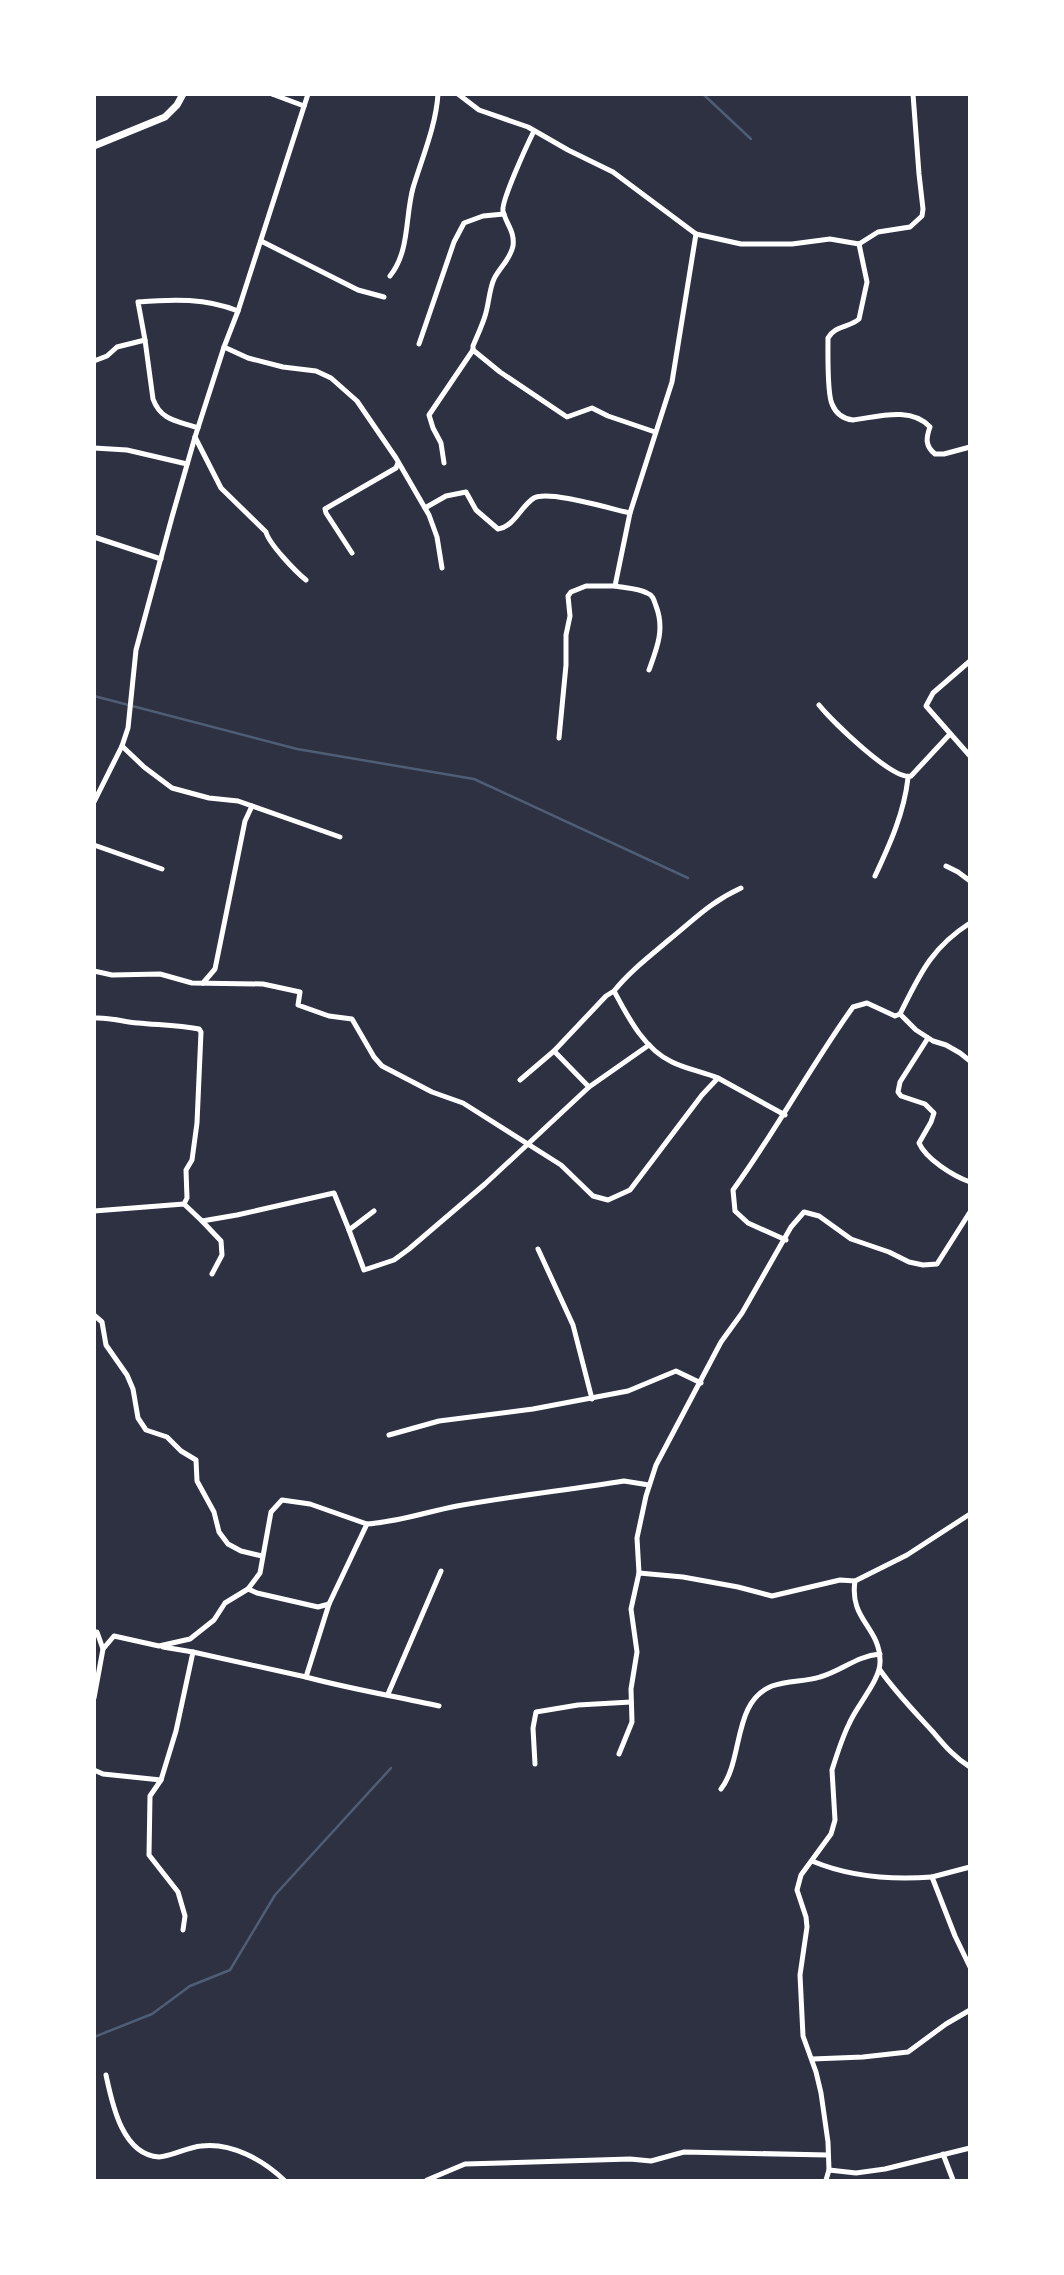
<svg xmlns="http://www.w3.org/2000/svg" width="1064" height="2275" font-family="Ubuntu,sans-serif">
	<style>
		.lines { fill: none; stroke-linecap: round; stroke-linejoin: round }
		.stream { stroke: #4f5d75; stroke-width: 2.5 }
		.minor { stroke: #fff; stroke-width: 5 }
		.tertiary { stroke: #fff; stroke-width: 7 }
	</style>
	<rect width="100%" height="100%" fill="#2d3142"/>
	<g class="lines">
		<g class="stream">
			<path d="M 703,94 L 751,139"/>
			<path d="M 94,696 L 297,749 L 474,779 L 688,878"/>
			<path d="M 94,2037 L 152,2014 L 190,1986 L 230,1970 L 275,1895 L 391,1768"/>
		</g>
		<g class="minor">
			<path d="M 272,94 L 304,106"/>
			<path d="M 458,94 L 479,110 L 528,127 L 568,150 L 613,172 L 696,234 L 672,382 L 630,513 L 615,586 C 625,588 638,588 647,593 C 653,595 654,600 656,606 C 665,629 657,648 649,670"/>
			<path d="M 696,234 L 741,244 L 792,244 L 830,239 L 859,244"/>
			<path d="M 261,241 L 358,290 L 384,297"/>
			<path d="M 859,244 L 867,282 L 859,319 C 849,328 835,325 828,338 C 828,352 827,393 832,404 C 836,414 844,419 853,420 C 877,417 911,406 930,427 C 926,438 925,446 935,454 L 944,454 L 970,447"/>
			<path d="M 859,244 L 878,232 L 910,227 L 922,216 L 923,209 L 919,174 L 913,94"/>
			<path d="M 390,276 C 410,251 405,217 413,188 C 422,158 436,126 438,94"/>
			<path d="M 145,340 L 138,302 C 173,299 206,298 238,311"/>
			<path d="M 419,344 L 454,242 L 464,223 L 483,216 L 504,214"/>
			<path d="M 224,347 L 248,358 L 283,367 L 316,371 L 331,378 L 357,401 L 396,458 L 429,515 L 437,537 L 442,568"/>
			<path d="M 473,350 L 500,372 L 567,417 L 592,408 L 608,416 L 655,432"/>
			<path d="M 94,361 L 107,356 L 117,347 L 145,340 L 153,399 C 161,421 178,421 198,428"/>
			<path d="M 195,437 L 221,488 L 266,532 C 269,544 296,572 306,580"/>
			<path d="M 94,448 L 127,450 L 187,464"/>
			<path d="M 444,463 L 441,443 L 433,428 L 429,415 L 473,350 L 473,346 C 477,336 482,326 485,316 C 489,304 489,290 494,279 C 500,267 510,260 513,246 C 515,231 506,224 503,211 C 501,201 528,143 534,131"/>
			<path d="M 425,508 L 446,496 L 466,492 L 476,510 L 498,529 C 514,527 521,506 534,498 C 549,490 611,509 630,513"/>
			<path d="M 94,537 L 161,559"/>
			<path d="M 352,553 L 326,513 L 325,509 L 396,468 L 398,463"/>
			<path d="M 970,661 L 933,693 L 926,706 L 970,756"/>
			<path d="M 819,705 C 832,721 893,781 911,776 L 950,734"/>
			<path d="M 559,738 L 566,665 L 566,635 L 570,616 L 568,596 L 571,592 L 586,586 L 615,586"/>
			<path d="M 122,746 L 144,767 L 172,788 L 209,798 L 238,801 L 340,837"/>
			<path d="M 94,802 L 122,746 L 128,728 L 136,650 L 172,517 L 195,437 L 224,347 L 238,311 L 308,94"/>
			<path d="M 94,845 L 162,869"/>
			<path d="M 946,866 L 958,872 L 970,881"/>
			<path d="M 875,876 C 890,844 904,813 908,778"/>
			<path d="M 94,971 L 112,975 L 160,974 L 192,983 L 263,984 L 300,992 L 298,1005 L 329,1016 L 352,1019 L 374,1057 L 382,1066 L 432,1092 L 463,1103 L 561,1165 L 593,1196 L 608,1200 L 630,1190 L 702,1095 L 718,1078 L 785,1115"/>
			<path d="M 203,983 L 215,969 L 245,821 L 252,806"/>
			<path d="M 614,991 C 630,971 650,956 670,939 C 696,918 709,903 741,888"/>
			<path d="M 900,1014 L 916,1030 L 933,1041 L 946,1045 L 960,1053 L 970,1061"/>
			<path d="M 94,1018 C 112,1017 122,1022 138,1023 C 158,1025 178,1025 199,1029 L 201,1032 L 197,1123 L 192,1160 L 186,1170 L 187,1198 L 184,1204"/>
			<path d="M 928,1038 L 900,1082 L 898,1092 L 901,1096 L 925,1104 L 934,1113 L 931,1122 L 919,1143 C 926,1159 953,1176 970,1182"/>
			<path d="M 554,1051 L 589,1087"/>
			<path d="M 520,1080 L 554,1051 L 606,996 L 614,991 C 628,1017 644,1049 672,1062 C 686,1069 703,1072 718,1078"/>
			<path d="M 94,1211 L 184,1204 L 202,1221 L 237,1215 L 334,1193 L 349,1230 L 374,1211"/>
			<path d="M 202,1221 L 221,1241 L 222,1255 L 212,1274"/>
			<path d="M 349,1230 L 364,1270 L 394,1260 L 409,1249 L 485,1184 L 589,1087 L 649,1045"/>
			<path d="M 786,1240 L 748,1223 L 735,1211 L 733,1190 C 776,1131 810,1067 853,1007 L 867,1003 L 895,1016 L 900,1014 C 920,974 931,948 970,923"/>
			<path d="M 538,1249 L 573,1325 L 592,1399"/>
			<path d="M 94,1315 L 102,1322 L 106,1345 L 127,1375 L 133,1389 L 138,1418 L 146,1430 L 167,1437 L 181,1451 L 196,1460 L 197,1481 L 214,1512 L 219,1532 L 228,1544 L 241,1551 L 262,1556"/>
			<path d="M 389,1435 L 439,1421 L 533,1409 L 628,1391 L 676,1371 L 701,1383"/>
			<path d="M 639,1573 L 637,1538 L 646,1496 L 656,1465 L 721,1342 L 742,1313 L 791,1227 L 804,1212 L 819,1216 L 851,1239 L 889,1252 L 909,1262 L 923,1265 L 937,1264 L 970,1212"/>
			<path d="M 248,1589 L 260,1573 L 271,1512 L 282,1500 L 310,1504 L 367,1524"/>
			<path d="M 94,1632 L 97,1632 L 103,1649 L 114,1636 L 159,1646 L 190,1639 L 214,1620 L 225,1603 L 248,1589 L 257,1593 L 318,1607 L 329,1604"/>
			<path d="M 163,1647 L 193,1652"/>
			<path d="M 880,1670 C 896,1693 915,1712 934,1733 C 945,1746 955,1758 970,1767"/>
			<path d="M 306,1677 C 350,1689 394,1696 439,1706"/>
			<path d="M 388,1694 L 441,1571"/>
			<path d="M 94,1698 L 103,1649"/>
			<path d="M 619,1754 L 632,1722 L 631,1689 L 637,1652 L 631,1609 L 639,1573 L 683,1577 L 738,1587 L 772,1596 L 840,1580 L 855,1581"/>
			<path d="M 535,1764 L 533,1728 L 536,1712 L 578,1705 L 631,1702"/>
			<path d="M 94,1770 L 103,1774 L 161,1780 L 176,1731 L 193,1652 L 306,1677 L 329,1604 L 367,1524 C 398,1522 426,1512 457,1506 C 512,1496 568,1490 624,1481 L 649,1485"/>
			<path d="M 161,1780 L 150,1796 L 149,1855 L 178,1892 L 185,1916 L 183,1930"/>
			<path d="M 721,1789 C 744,1759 732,1702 772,1686 C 788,1680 805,1682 820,1677 C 842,1671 856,1656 880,1654"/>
			<path d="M 812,1861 C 850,1877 892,1880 932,1877"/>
			<path d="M 970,1867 L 932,1877 L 955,1936 L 970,1967"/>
			<path d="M 812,2059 L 863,2057 L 908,2052 L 946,2024 L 970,2010"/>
			<path d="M 106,2075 C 112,2103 122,2155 159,2157 C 170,2157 188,2147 201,2146 C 231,2142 263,2160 284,2180"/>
			<path d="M 943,2154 L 953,2180"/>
			<path d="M 829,2170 L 856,2173 L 885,2169 L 970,2148"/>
			<path d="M 427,2180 L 465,2164 L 630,2159 L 651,2161 L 684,2152 L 828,2155"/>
			<path d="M 826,2180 L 829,2170 L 828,2142 L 821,2093 L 816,2072 L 803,2036 L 800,1975 L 807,1927 L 806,1917 L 797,1890 L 801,1875 L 831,1834 L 835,1820 L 832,1770 C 837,1754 842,1738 849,1724 C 856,1706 881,1680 880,1661 C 880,1627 849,1620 855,1581 L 907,1555 L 970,1514"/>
		</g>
		<path class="tertiary" d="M 94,146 L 165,117 L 177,105 L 183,94"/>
	</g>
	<rect width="1064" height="2275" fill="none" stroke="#ffffff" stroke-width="192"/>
</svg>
